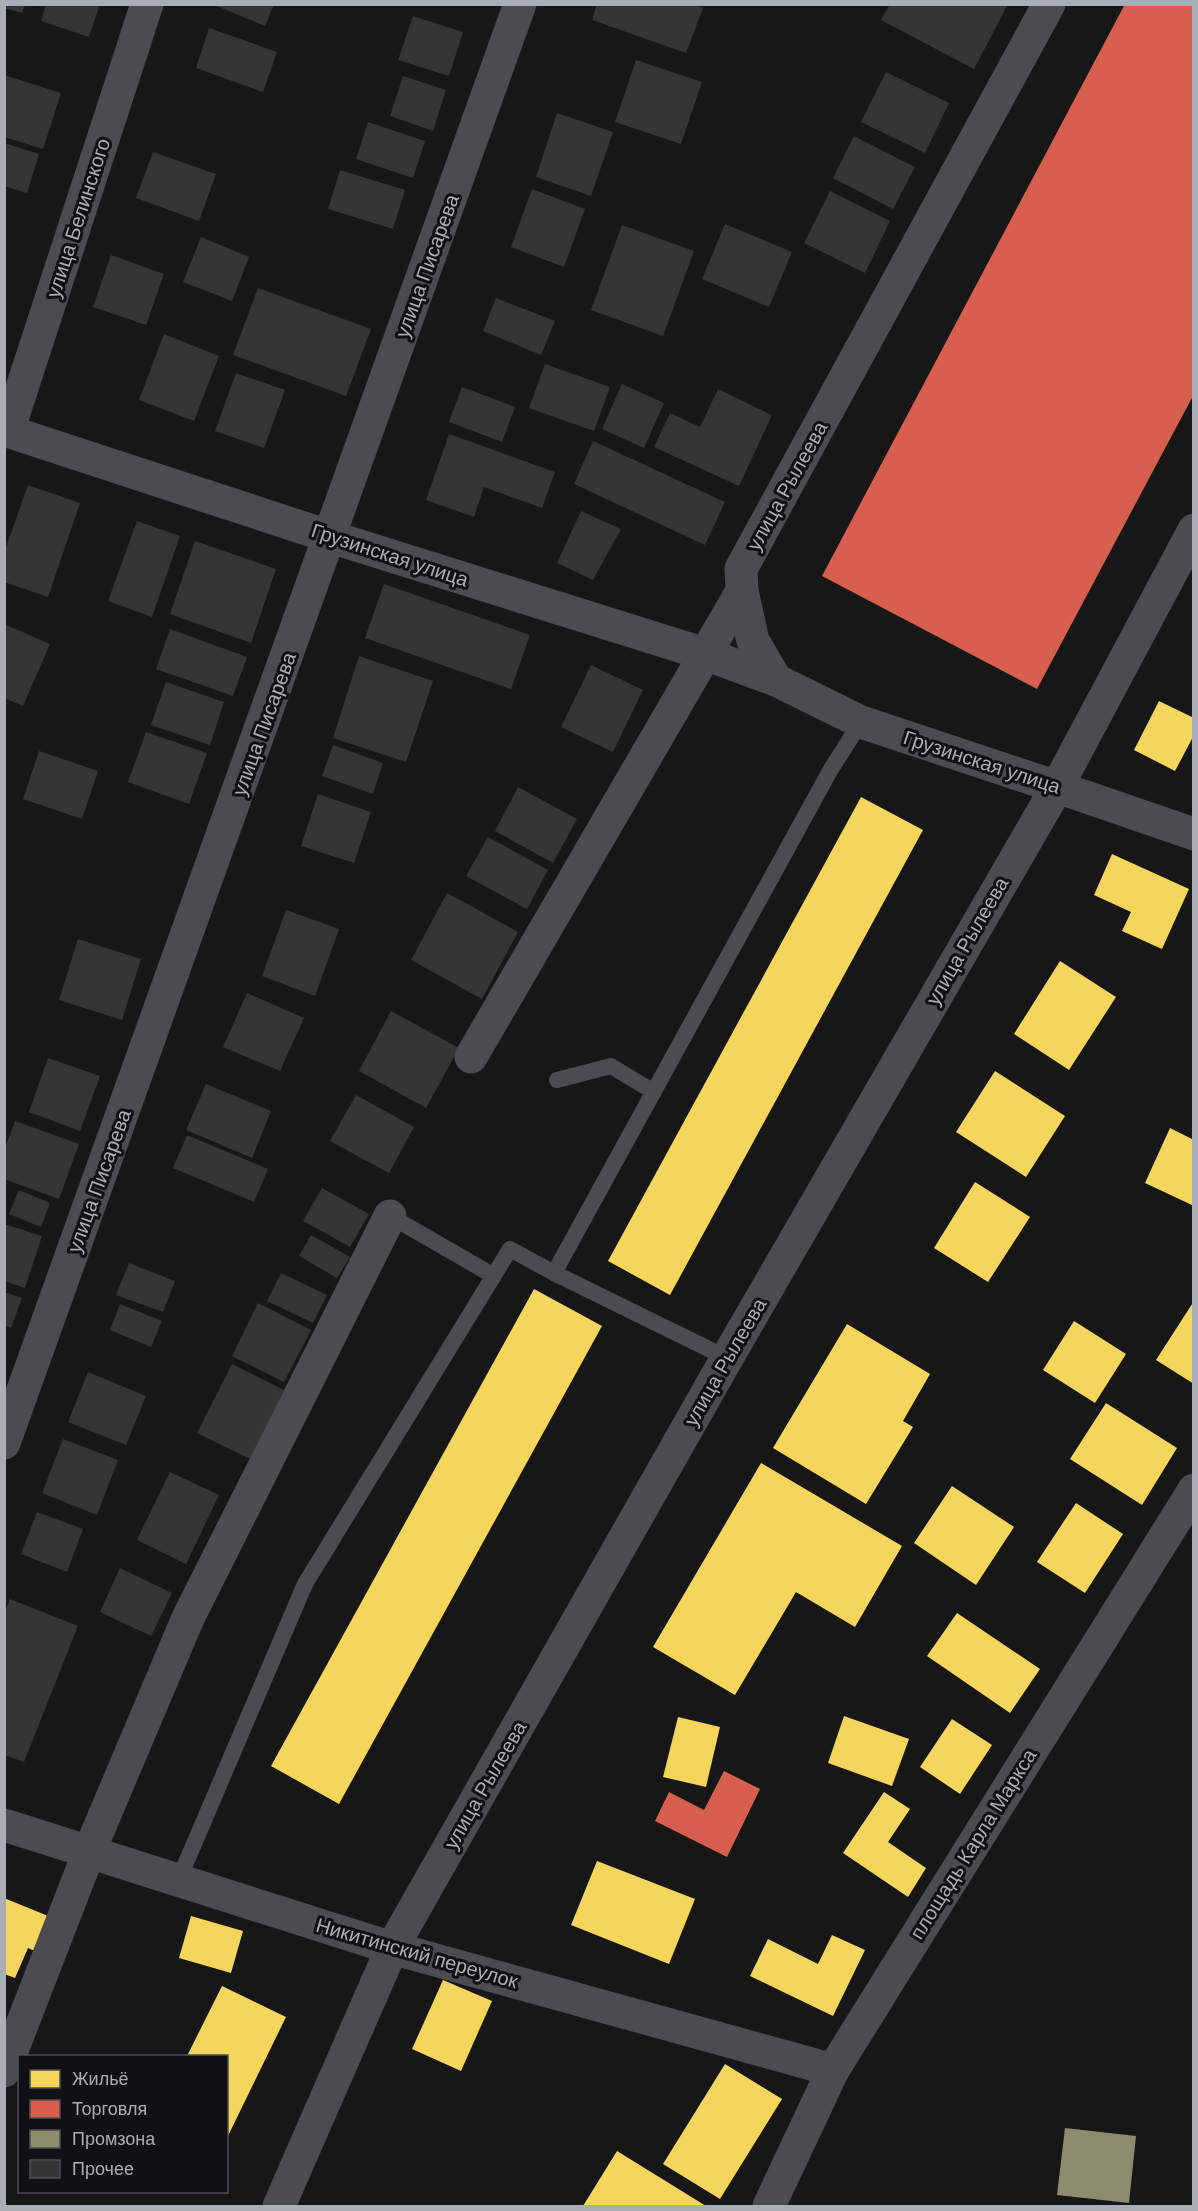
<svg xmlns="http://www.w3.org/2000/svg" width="1198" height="2211" font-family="Helvetica,sans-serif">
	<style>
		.homes { fill: #f6d55c }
		.shops { fill: #d6604d }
		.industry { fill: #8c8c6e }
		.building { fill: #353536 }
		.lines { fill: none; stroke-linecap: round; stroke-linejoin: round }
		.service { stroke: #4b4c50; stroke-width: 16 }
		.minor { stroke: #4b4c50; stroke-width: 33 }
		.tertiary { stroke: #4b4c50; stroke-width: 33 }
		.labels { text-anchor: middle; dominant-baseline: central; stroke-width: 6; stroke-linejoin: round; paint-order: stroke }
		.street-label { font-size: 20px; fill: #a8adb8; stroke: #111113 }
	</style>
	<rect width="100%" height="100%" fill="#171717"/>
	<g class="homes">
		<path d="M 1159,701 L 1194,718 L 1194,735 L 1175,771 L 1134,750 Z"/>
		<path d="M 861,797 L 923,830 L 670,1295 L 608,1261 Z"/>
		<path d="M 1112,854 L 1189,889 L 1162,949 L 1122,931 L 1131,912 L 1094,895 Z"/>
		<path d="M 1060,961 L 1116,997 L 1069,1070 L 1014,1034 Z"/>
		<path d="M 995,1071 L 1065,1116 L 1026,1177 L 956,1132 Z"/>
		<path d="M 1170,1128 L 1194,1140 L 1194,1206 L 1145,1183 Z"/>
		<path d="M 975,1182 L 1030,1217 L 988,1282 L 934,1248 Z"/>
		<path d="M 534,1289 L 602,1326 L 339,1804 L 271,1766 Z"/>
		<path d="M 1194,1301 L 1194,1384 L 1156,1360 Z"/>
		<path d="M 1074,1321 L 1126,1354 L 1095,1403 L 1043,1370 Z"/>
		<path d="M 847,1324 L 930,1374 L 903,1421 L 913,1427 L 866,1504 L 773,1448 Z"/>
		<path d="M 1106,1403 L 1177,1448 L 1142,1505 L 1070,1459 Z"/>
		<path d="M 761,1463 L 902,1546 L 855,1627 L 796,1592 L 735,1695 L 653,1647 Z"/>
		<path d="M 952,1486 L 1014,1527 L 976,1585 L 914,1543 Z"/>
		<path d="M 1076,1503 L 1123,1534 L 1085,1593 L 1037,1562 Z"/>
		<path d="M 957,1613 L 1040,1669 L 1010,1713 L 927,1656 Z"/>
		<path d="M 844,1716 L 909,1739 L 892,1786 L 828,1763 Z"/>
		<path d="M 678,1717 L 720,1727 L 706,1787 L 663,1777 Z"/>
		<path d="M 952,1719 L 992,1745 L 960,1794 L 920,1767 Z"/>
		<path d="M 884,1792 L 910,1809 L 888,1842 L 926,1868 L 908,1897 L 843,1853 Z"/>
		<path d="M 597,1861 L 695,1899 L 669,1964 L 571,1925 Z"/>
		<path d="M 4,1898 L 58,1920 L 43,1955 L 28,1948 L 15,1978 L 4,1974 Z"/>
		<path d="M 191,1916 L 243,1931 L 231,1973 L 179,1958 Z"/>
		<path d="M 832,1935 L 865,1950 L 833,2016 L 750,1976 L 768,1939 L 818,1964 Z"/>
		<path d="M 443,1980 L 492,2001 L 461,2071 L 412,2049 Z"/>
		<path d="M 222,1986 L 286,2017 L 226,2140 L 226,2056 L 187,2056 Z"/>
		<path d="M 725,2064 L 782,2099 L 720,2199 L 663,2164 Z"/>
		<path d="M 617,2151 L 706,2206 L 583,2206 Z"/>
	</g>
	<g class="shops">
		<path d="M 1125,4 L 1194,4 L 1194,394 L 1037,689 L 822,576 Z"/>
		<path d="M 724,1771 L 760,1789 L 727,1857 L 655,1821 L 669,1792 L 704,1810 Z"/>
	</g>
	<path class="industry" d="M 1065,2128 L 1136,2136 L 1129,2203 L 1057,2195 Z"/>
	<g class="building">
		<path d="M 4,4 L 25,4 L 22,13 L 4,8 Z"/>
		<path d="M 46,4 L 100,4 L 89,37 L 41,21 Z"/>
		<path d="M 212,4 L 274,4 L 265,26 Z"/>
		<path d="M 597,4 L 692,4 L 703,8 L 686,53 L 592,20 Z"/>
		<path d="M 890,4 L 1008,4 L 974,69 L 881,20 Z"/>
		<path d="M 413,16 L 463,32 L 449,76 L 398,60 Z"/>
		<path d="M 209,28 L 277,52 L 263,92 L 196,68 Z"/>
		<path d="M 636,60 L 702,82 L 681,144 L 615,122 Z"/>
		<path d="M 886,72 L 949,103 L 925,153 L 861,122 Z"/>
		<path d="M 4,75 L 61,93 L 43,149 L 4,137 Z"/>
		<path d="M 403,76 L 446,90 L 433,131 L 390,116 Z"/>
		<path d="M 557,113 L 613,132 L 591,196 L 536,177 Z"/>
		<path d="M 368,122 L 425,141 L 413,178 L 356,159 Z"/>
		<path d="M 854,136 L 915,167 L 893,209 L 833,178 Z"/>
		<path d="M 4,143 L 39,154 L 27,193 L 4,186 Z"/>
		<path d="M 153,152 L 216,174 L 199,221 L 136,198 Z"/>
		<path d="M 340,170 L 405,190 L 393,229 L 328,209 Z"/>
		<path d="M 532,189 L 585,209 L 564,267 L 511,247 Z"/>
		<path d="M 830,191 L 890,221 L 865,273 L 804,243 Z"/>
		<path d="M 725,224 L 792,252 L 769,307 L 702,279 Z"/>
		<path d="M 622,225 L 694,251 L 663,336 L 591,310 Z"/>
		<path d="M 201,237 L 249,257 L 232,301 L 183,282 Z"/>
		<path d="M 111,255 L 164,274 L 146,325 L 93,307 Z"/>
		<path d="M 258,288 L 371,329 L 346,396 L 233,355 Z"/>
		<path d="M 496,298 L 555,321 L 541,355 L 483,331 Z"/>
		<path d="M 164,334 L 219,356 L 194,421 L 139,400 Z"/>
		<path d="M 545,364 L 610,387 L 594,431 L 529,408 Z"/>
		<path d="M 236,373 L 285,390 L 264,448 L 215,431 Z"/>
		<path d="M 622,384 L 664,403 L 644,448 L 602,429 Z"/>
		<path d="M 462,387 L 515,407 L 502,442 L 449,422 Z"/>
		<path d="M 718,389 L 772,415 L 739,486 L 654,447 L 670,413 L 700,427 Z"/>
		<path d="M 449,434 L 555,472 L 542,508 L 484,487 L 474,517 L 426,500 Z"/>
		<path d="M 593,441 L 725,502 L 705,545 L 574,484 Z"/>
		<path d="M 28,485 L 80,503 L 48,597 L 4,582 L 4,553 Z"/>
		<path d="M 581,511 L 621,529 L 593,580 L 557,563 Z"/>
		<path d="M 137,521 L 180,536 L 152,617 L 108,601 Z"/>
		<path d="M 195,541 L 276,569 L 251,643 L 170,614 Z"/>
		<path d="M 384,584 L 530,635 L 511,689 L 365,638 Z"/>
		<path d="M 4,624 L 50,644 L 23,706 L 4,698 Z"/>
		<path d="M 170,629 L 247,657 L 233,696 L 156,669 Z"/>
		<path d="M 359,656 L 433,681 L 406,762 L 333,738 Z"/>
		<path d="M 591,665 L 643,690 L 613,752 L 561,727 Z"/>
		<path d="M 166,682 L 224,702 L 210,745 L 151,725 Z"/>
		<path d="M 146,732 L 207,753 L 189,804 L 128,782 Z"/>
		<path d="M 333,745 L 383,763 L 373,794 L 322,776 Z"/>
		<path d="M 39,751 L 98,771 L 82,819 L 23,799 Z"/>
		<path d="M 518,787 L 577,819 L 553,863 L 495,831 Z"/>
		<path d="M 318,794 L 371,812 L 354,863 L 301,846 Z"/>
		<path d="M 488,837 L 548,870 L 527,909 L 466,876 Z"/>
		<path d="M 447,893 L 518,932 L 482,999 L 411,960 Z"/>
		<path d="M 286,910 L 339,929 L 315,996 L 262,976 Z"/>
		<path d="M 78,939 L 141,959 L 122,1020 L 59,1000 Z"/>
		<path d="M 247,993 L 304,1018 L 280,1071 L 223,1047 Z"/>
		<path d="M 391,1011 L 459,1048 L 426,1108 L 359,1071 Z"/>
		<path d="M 48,1058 L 100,1076 L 80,1131 L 29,1112 Z"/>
		<path d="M 206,1084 L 271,1111 L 252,1158 L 186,1130 Z"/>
		<path d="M 356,1095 L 414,1127 L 389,1173 L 330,1141 Z"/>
		<path d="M 15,1121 L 79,1144 L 59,1199 L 4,1179 L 4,1151 Z"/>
		<path d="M 187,1135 L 268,1169 L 254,1202 L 173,1168 Z"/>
		<path d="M 322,1188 L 369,1214 L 350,1247 L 303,1221 Z"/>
		<path d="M 19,1190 L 50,1203 L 41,1227 L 9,1214 Z"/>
		<path d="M 4,1224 L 42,1236 L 25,1288 L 4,1281 Z"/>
		<path d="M 311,1235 L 350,1257 L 337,1278 L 299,1256 Z"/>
		<path d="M 129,1263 L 175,1281 L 163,1312 L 116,1295 Z"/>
		<path d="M 281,1273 L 327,1295 L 313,1323 L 267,1301 Z"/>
		<path d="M 4,1292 L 22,1298 L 11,1328 L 4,1325 Z"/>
		<path d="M 258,1303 L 311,1330 L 284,1382 L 232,1356 Z"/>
		<path d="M 120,1304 L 162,1321 L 151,1347 L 110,1330 Z"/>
		<path d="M 232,1364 L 284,1390 L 250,1459 L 197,1433 Z"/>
		<path d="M 88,1372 L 146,1396 L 126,1445 L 68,1422 Z"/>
		<path d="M 63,1439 L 118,1460 L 97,1515 L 42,1493 Z"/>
		<path d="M 170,1472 L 219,1495 L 186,1564 L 137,1540 Z"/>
		<path d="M 37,1512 L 83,1529 L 67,1572 L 21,1554 Z"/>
		<path d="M 120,1568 L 172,1593 L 151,1636 L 100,1612 Z"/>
		<path d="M 10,1599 L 78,1626 L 24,1762 L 4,1755 L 4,1614 Z"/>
	</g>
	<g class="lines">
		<g class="service">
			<path d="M 557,1080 L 611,1066 L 654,1092"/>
			<path d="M 390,1216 L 494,1276"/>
			<path d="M 554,1273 L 831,769 L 861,722"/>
			<path d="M 179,1879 L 305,1584 L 510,1249 L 554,1273 L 727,1358"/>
		</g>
		<g class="minor">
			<path d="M 4,430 L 331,537 L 705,654 L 776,680"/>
			<path d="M 8,431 L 147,4"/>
			<path d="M 1057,787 L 1194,834"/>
			<path d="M 471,1057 L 742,591"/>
			<path d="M 4,1443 L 520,4"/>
			<path d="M 4,2071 L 89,1852 L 188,1618 L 390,1216"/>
			<path d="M 279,2206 L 392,1948 L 833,2070"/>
			<path d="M 769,2206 L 833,2070 L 1194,1490"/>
		</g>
		<g class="tertiary">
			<path d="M 1049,4 L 741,569 L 742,591 L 753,641 L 776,680 L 861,722 L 1057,787"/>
			<path d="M 4,1825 L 392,1948 L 727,1358 L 1057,787 L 1194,530"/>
		</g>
	</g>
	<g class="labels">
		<g class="street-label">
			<text transform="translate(78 218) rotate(-72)">улица Белинского</text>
			<text transform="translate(427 266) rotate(-70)">улица Писарева</text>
			<text transform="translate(787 486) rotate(-61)">улица Рылеева</text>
			<text transform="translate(390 555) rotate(18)">Грузинская улица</text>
			<text transform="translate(264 724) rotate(-70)">улица Писарева</text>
			<text transform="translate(982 762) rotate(18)">Грузинская улица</text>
			<text transform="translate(967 941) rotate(-60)">улица Рылеева</text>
			<text transform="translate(99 1181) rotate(-70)">улица Писарева</text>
			<text transform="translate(725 1362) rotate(-60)">улица Рылеева</text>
			<text transform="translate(485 1785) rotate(-60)">улица Рылеева</text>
			<text transform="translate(973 1844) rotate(-58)">площадь Карла Маркса</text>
			<text transform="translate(417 1953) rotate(16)">Никитинский переулок</text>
		</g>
	</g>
	<rect width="1198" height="2211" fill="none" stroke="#a8adb8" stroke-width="12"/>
	<rect x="18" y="2055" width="210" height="138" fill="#111113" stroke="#4d4f55" stroke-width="1.5"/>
	<rect x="30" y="2070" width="30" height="18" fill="#f6d55c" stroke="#4d4f55" stroke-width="1.5"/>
	<text x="72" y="2085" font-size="18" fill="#a8adb8">Жильё</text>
	<rect x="30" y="2100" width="30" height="18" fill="#d6604d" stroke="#4d4f55" stroke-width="1.5"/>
	<text x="72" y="2115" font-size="18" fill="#a8adb8">Торговля</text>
	<rect x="30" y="2130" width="30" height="18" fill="#8c8c6e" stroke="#4d4f55" stroke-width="1.5"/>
	<text x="72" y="2145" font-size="18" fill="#a8adb8">Промзона</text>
	<rect x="30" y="2160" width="30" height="18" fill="#353536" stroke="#4d4f55" stroke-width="1.5"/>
	<text x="72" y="2175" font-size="18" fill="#a8adb8">Прочее</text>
</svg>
